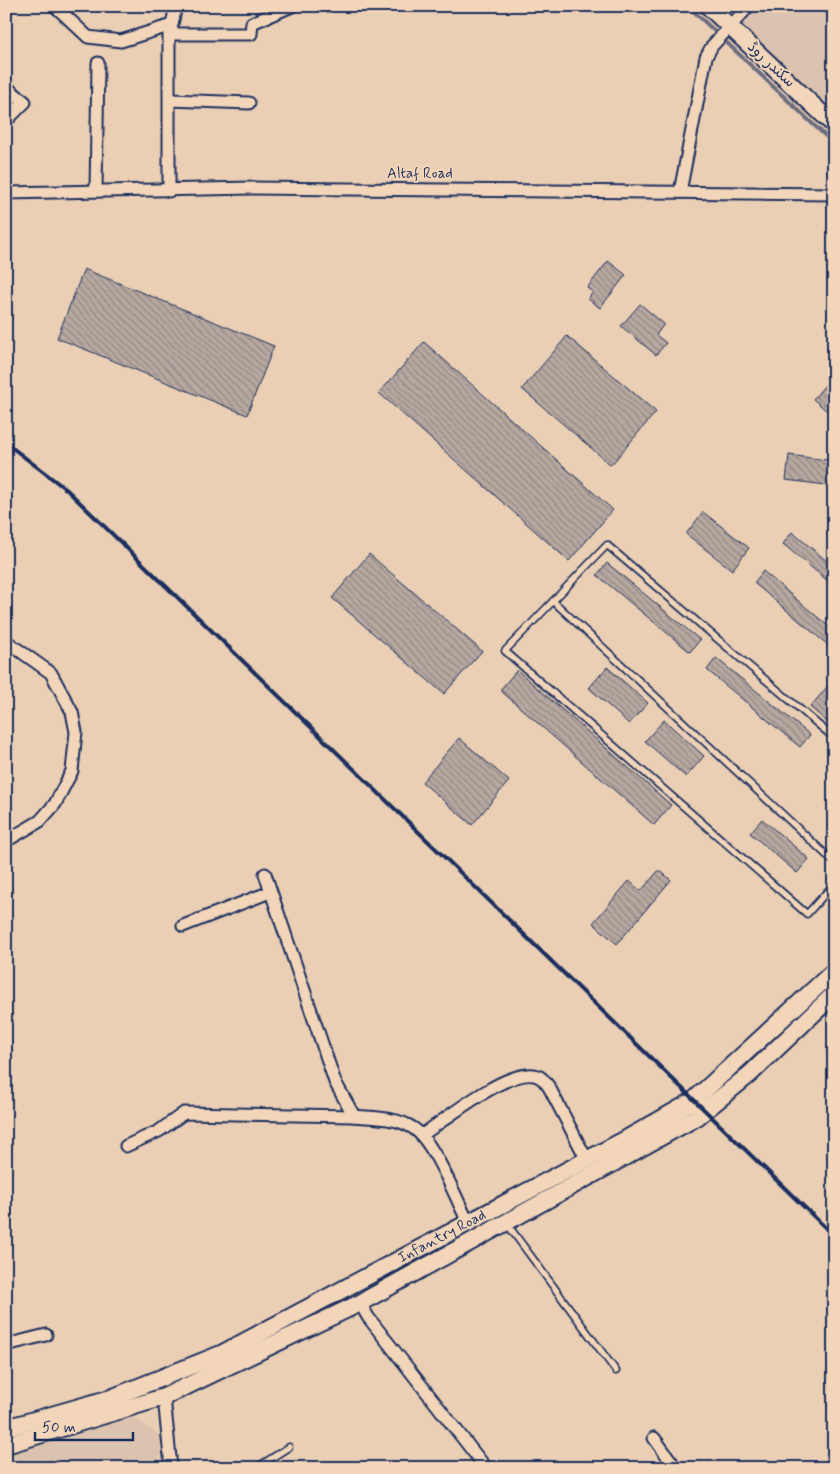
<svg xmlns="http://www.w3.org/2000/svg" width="840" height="1474" font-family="Mynerve,'Playpen Sans Arabic',sans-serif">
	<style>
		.built { fill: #dbc3af }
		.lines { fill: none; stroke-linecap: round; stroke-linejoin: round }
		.stream { stroke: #6d6e80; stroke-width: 4 }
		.building { fill: url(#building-back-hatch); stroke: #1b2f5e }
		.lane-casing { stroke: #1b2f5e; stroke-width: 9 }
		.street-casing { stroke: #1b2f5e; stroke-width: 15 }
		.secondary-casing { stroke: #1b2f5e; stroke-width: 20 }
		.lane { stroke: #f3d6b9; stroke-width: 5.5 }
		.street { stroke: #f3d6b9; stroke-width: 11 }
		.secondary { stroke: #f3d6b9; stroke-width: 16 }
		.rail { stroke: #1b2f5e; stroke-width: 4 }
		.labels { text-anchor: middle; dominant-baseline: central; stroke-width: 4; stroke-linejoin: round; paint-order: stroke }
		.street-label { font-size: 15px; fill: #1b2f5e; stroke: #f3d6b9 }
	</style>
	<defs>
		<pattern id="building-back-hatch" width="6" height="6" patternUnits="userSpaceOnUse" patternTransform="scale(1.25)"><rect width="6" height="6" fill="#b7a8a0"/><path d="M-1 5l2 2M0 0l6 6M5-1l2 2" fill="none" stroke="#948986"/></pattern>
	</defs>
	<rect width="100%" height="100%" fill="#eacfb5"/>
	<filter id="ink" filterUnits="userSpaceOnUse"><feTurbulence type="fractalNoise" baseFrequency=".02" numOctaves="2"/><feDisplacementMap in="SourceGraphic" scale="10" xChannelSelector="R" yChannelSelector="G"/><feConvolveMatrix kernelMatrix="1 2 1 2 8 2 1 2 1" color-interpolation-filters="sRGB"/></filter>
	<g filter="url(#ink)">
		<g class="built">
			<path d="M 745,6 L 834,6 L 834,127 L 723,24 Z"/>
			<path d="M 134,1417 L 160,1436 L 160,1468 L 6,1468 L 6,1455 Z"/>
		</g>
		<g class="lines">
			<path class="stream" d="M 688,6 L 834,144"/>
		</g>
		<g class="building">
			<path d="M 608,261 L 626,275 L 600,308 L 588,299 L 593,292 L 587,288 Z"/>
			<path d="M 84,269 L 274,346 L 247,415 L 57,338 Z"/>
			<path d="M 640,304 L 664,324 L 656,335 L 666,343 L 656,355 L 621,326 Z"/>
			<path d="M 567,336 L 656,412 L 611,465 L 522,389 Z"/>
			<path d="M 424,342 L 613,510 L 569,561 L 379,393 Z"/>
			<path d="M 834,375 L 834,417 L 813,399 Z"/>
			<path d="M 789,455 L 834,461 L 834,486 L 786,480 Z"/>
			<path d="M 703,512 L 749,548 L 732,570 L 686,534 Z"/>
			<path d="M 792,532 L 834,567 L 834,586 L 783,544 Z"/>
			<path d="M 369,554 L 482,651 L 444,694 L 332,598 Z"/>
			<path d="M 607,563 L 700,640 L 690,652 L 597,575 Z"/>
			<path d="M 763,571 L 834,631 L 834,650 L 754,583 Z"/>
			<path d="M 716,658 L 810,735 L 800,747 L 707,670 Z"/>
			<path d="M 607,667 L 648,703 L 629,724 L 589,688 Z"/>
			<path d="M 517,670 L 671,805 L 654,825 L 500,690 Z"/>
			<path d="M 834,679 L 834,728 L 810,707 Z"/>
			<path d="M 664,720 L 704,756 L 686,777 L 645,741 Z"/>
			<path d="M 459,738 L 509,781 L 472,825 L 422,782 Z"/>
			<path d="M 762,819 L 809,859 L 797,873 L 750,833 Z"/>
			<path d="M 659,870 L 671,880 L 617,944 L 593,923 L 629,881 L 641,891 Z"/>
		</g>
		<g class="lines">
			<defs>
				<g id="lane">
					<path d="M 553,601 L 834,862"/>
					<path d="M 834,738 L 607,545 L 505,651 L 807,914 L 834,884"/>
					<path d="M 507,1224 L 616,1371"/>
					<path d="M 256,1468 L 289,1447"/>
				</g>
				<g id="street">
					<path d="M 55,6 L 88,37 L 121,41 L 172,25"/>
					<path d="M 170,33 L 176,6"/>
					<path d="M 6,87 L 25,102 L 6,121"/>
					<path d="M 170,100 L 249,103"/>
					<path d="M 96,191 L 98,63"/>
					<path d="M 169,191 L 169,34 L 251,34 L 252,23 L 292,6"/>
					<path d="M 680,192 L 706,57 L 712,46 L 749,6"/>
					<path d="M 6,193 L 252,188 L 834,194"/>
					<path d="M 6,641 L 51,673 L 72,712 L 76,732 L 72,771 L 55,804 L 40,821 L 6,841"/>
					<path d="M 265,874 L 335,1082 L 354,1116 C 373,1118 396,1117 413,1128 C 434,1141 457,1201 469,1224"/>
					<path d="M 183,926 L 270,892"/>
					<path d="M 422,1135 C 446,1119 506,1070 534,1075 C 542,1076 545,1082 549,1087 L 587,1160"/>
					<path d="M 126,1146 L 159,1131 L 184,1113 L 354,1116"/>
					<path d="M 360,1303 L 368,1317 L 486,1468"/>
					<path d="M 6,1345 L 46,1335"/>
					<path d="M 164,1397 L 171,1468"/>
					<path d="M 654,1438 L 676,1468"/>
				</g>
				<g id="secondary">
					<path d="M 708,6 L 834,125"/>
					<path id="s1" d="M 6,1428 L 111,1398 L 221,1354 L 628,1138 L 693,1101 L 834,971"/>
					<path d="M 6,1445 L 164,1397 L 360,1303 L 697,1117 L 750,1074 L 834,994"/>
				</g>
			</defs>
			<use href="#lane" class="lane-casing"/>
			<use href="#street" class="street-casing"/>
			<use href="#secondary" class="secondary-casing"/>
			<use href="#lane" class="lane"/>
			<use href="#street" class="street"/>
			<use href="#secondary" class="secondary"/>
			<path class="rail" d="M 6,443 L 67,490 L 834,1236"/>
		</g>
	</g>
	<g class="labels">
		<g class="street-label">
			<text transform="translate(771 65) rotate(43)">سکندر روڈ</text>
			<text x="420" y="174">Altaf Road</text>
			<text stroke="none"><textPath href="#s1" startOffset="478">Infantry Road</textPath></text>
		</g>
	</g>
	<rect width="840" height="1474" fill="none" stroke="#f3d6b9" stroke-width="25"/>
	<rect x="12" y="12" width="815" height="1449" fill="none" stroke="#1b2f5e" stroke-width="2" filter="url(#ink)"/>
	<path d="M35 1432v8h98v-8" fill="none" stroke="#1b2f5e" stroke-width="2.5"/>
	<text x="42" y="1432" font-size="15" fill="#1b2f5e" stroke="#f3d6b9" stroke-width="4" paint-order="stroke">50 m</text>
</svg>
